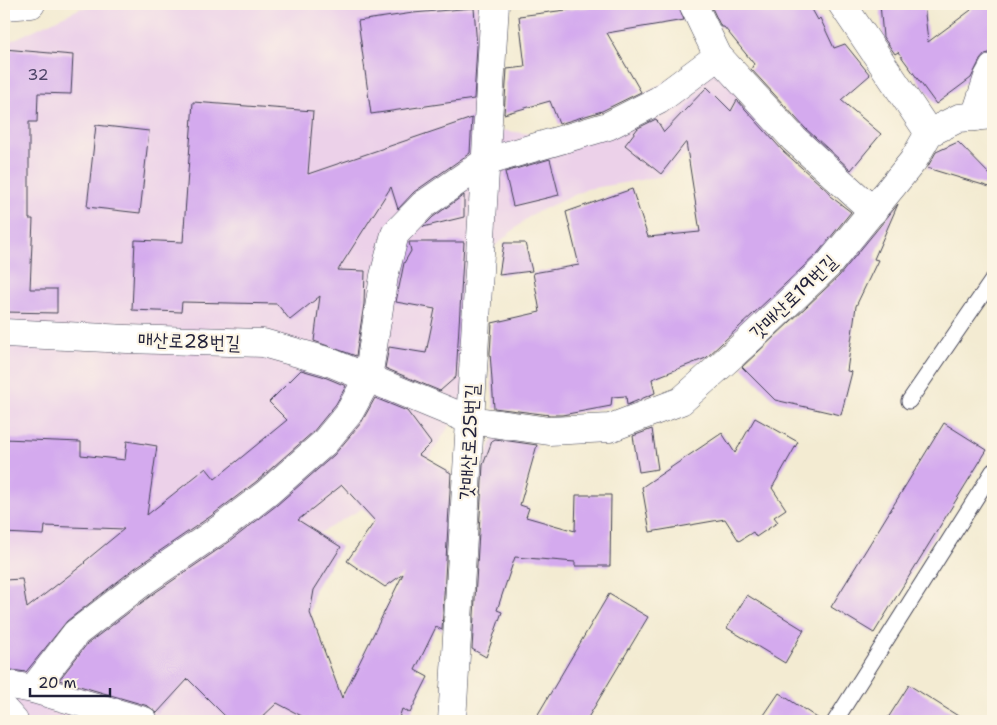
<svg xmlns="http://www.w3.org/2000/svg" width="997" height="725" font-family="'Shantell Sans','Poor Story',sans-serif">
	<style>
		.built { fill: #ecd1e9 }
		.building { fill: #d4aaee; fill-rule: evenodd }
		.lines { fill: none; stroke-linecap: round; stroke-linejoin: round }
		.service-casing { stroke: #414052; stroke-width: 17 }
		.minor-casing { stroke: #414052; stroke-width: 29 }
		.tertiary-casing { stroke: #414052; stroke-width: 29 }
		.service { stroke: #fff; stroke-width: 15 }
		.minor { stroke: #fff; stroke-width: 28 }
		.tertiary { stroke: #fff; stroke-width: 28 }
		.labels { text-anchor: middle; dominant-baseline: central; stroke-width: 4.5; stroke-linejoin: round; paint-order: stroke }
		.number-label { font-size: 16px; fill: #4e4468 }
		.street-label { font-size: 19px; fill: #22223b; stroke: #fcf5e5 }
	</style>
	<rect width="100%" height="100%" fill="#fcf5e5"/>
	<filter id="ink" filterUnits="userSpaceOnUse"><feTurbulence type="fractalNoise" baseFrequency=".02" numOctaves="2"/><feDisplacementMap in="SourceGraphic" scale="10" xChannelSelector="R" yChannelSelector="G"/><feConvolveMatrix kernelMatrix="1 2 1 2 8 2 1 2 1" color-interpolation-filters="sRGB"/></filter>
	<filter id="wash" filterUnits="userSpaceOnUse"><feTurbulence type="fractalNoise" baseFrequency=".0096" numOctaves="4" result="noise"/><feDisplacementMap in="SourceGraphic" scale="20" xChannelSelector="R" yChannelSelector="G"/><feGaussianBlur stdDeviation="1.12" result="paint"/><feColorMatrix in="noise" values="0 0 0 0 0 0 0 0 0 0 0 0 0 0 0 0 0 1.4 0 .05"/><feComposite in="paint" operator="in"/></filter>
	<g filter="url(#wash)">
		<rect width="100%" height="100%" fill="#f3ebd2"/>
		<path class="built" d="M 131,4 L 489,4 L 485,128 L 564,138 L 715,54 L 739,99 L 664,176 L 587,189 L 531,215 L 468,269 L 465,401 L 424,466 L 363,508 L 284,554 L 339,705 L 372,721 L 4,721 L 4,44 L 81,8 Z"/>
		<g id="blocks">
			<g class="building">
				<path d="M 613,4 L 678,4 L 684,20 L 607,33 L 641,92 L 602,111 L 559,124 L 550,101 L 504,114 L 507,69 L 525,67 L 519,16 Z"/>
				<path d="M 713,4 L 809,4 L 818,20 L 820,18 L 834,48 L 845,44 L 870,75 L 841,100 L 881,134 L 851,170 L 805,128 L 751,69 L 754,64 L 724,27 L 721,27 L 712,8 Z"/>
				<path d="M 880,4 L 924,4 L 928,42 L 971,10 L 970,4 L 993,4 L 993,52 L 985,54 L 980,60 L 971,78 L 936,104 L 898,52 L 895,54 L 883,37 Z"/>
				<path d="M 474,8 L 477,46 L 474,99 L 371,114 L 358,21 L 413,13 Z"/>
				<path d="M 4,49 L 73,55 L 71,94 L 38,93 L 37,122 L 29,122 L 29,219 L 33,219 L 30,289 L 57,289 L 57,313 L 4,312 Z"/>
				<path d="M 707,87 L 731,111 L 737,100 L 783,151 L 831,194 L 830,196 L 851,212 L 817,254 L 706,358 L 652,379 L 655,393 L 627,405 L 626,396 L 612,397 L 611,406 L 562,415 L 550,415 L 494,408 L 490,353 L 492,323 L 540,312 L 533,273 L 579,265 L 566,212 L 632,189 L 648,237 L 700,232 L 686,142 L 661,174 L 625,145 L 638,128 L 656,119 L 664,132 Z"/>
				<path d="M 193,102 L 313,111 L 308,174 L 472,118 L 470,153 L 414,192 L 398,209 L 391,187 L 338,270 L 365,271 L 364,304 L 356,356 L 314,341 L 320,296 L 290,320 L 277,304 L 182,302 L 181,312 L 132,310 L 135,240 L 183,242 Z"/>
				<path d="M 96,125 L 149,131 L 140,213 L 87,207 Z"/>
				<path d="M 958,142 L 993,178 L 993,188 L 927,168 L 936,152 Z"/>
				<path d="M 550,159 L 559,195 L 513,206 L 505,172 Z"/>
				<path d="M 464,195 L 464,217 L 423,227 L 433,217 Z"/>
				<path d="M 898,204 L 874,259 L 878,260 L 856,306 L 847,371 L 852,372 L 841,415 L 775,400 L 742,367 L 839,276 Z"/>
				<path d="M 409,242 L 464,242 L 456,377 L 440,391 L 385,368 L 389,347 L 426,353 L 435,309 L 396,302 L 404,263 L 411,251 Z"/>
				<path d="M 504,243 L 525,243 L 532,271 L 499,275 Z"/>
				<path d="M 301,370 L 322,376 L 346,386 L 336,404 L 313,432 L 257,481 L 211,516 L 135,568 L 67,621 L 26,672 L 4,669 L 4,580 L 22,579 L 27,608 L 85,563 L 84,562 L 124,529 L 45,526 L 44,535 L 4,533 L 4,439 L 81,442 L 81,455 L 125,460 L 127,441 L 157,446 L 147,515 L 206,468 L 215,479 L 287,420 L 269,402 Z"/>
				<path d="M 375,398 L 407,411 L 431,443 L 419,455 L 451,473 L 442,630 L 436,627 L 415,670 L 428,677 L 410,713 L 402,709 L 398,721 L 311,721 L 277,703 L 258,721 L 230,721 L 188,679 L 157,713 L 148,706 L 59,680 L 87,644 L 153,594 L 229,542 L 277,505 L 334,455 L 361,423 ZM 342,485 L 375,521 L 347,561 L 385,587 L 403,574 L 342,698 L 310,613 L 314,590 L 341,547 L 298,520 Z"/>
				<path d="M 755,418 L 798,442 L 772,488 L 786,509 L 774,517 L 778,522 L 756,537 L 753,532 L 739,541 L 725,519 L 650,532 L 642,487 L 722,433 L 735,453 Z"/>
				<path d="M 944,423 L 987,450 L 874,633 L 831,607 Z"/>
				<path d="M 652,429 L 658,469 L 639,472 L 633,436 Z"/>
				<path d="M 495,439 L 537,445 L 520,505 L 529,508 L 526,517 L 575,531 L 576,495 L 611,495 L 610,566 L 575,566 L 575,562 L 515,557 L 497,610 L 502,612 L 486,657 L 472,649 L 483,465 L 492,441 Z"/>
				<path d="M 609,594 L 648,617 L 586,721 L 534,721 Z"/>
				<path d="M 747,595 L 804,630 L 785,663 L 727,628 Z"/>
				<path d="M 909,685 L 966,721 L 886,721 Z"/>
				<path d="M 779,693 L 822,721 L 760,721 Z"/>
			</g>
		</g>
	</g>
	<g filter="url(#ink)">
		<use href="#blocks" fill-opacity="0" stroke="#414052" stroke-width="1"/>
		<g class="lines">
			<defs>
				<g id="service">
					<path d="M 909,401 L 993,279"/>
					<path d="M 835,721 L 993,471"/>
				</g>
				<g id="minor">
					<path d="M 693,4 L 718,56 L 794,139 L 873,211"/>
					<path d="M 842,4 L 929,133"/>
					<path d="M 975,117 L 988,77 L 993,68"/>
					<path d="M 929,133 L 959,118 L 993,115"/>
					<path d="M 4,333 L 127,339 L 263,343 L 327,361 L 470,420 L 549,431 L 610,428 L 681,401 L 748,341 L 828,265 L 913,161 L 929,133"/>
					<path d="M 4,684 L 33,689 L 144,721"/>
					<path d="M 33,689 L 76,633 L 144,581 L 220,529 L 267,493 L 324,443 L 349,413 L 368,378 L 384,276 L 395,234 L 423,205 L 485,162 L 608,126 L 659,100 L 718,56"/>
					<path d="M 4,710 L 14,721"/>
					<path d="M 452,721 L 495,4"/>
				</g>
				<path id="tertiary" d="M 4,6 L 31,4"/>
			</defs>
			<use href="#service" class="service-casing"/>
			<use href="#minor" class="minor-casing"/>
			<use href="#tertiary" class="tertiary-casing"/>
			<use href="#service" class="service"/>
			<use href="#minor" class="minor"/>
			<use href="#tertiary" class="tertiary"/>
		</g>
	</g>
	<g class="labels">
		<g class="number-label">
			<text x="38" y="74">32</text>
		</g>
		<g class="street-label">
			<text transform="translate(793 297) rotate(-44)">갓매산로19번길</text>
			<text transform="translate(189 341) rotate(2)">매산로28번길</text>
			<text transform="translate(469 442) rotate(-87)">갓매산로25번길</text>
		</g>
	</g>
	<rect width="997" height="725" fill="none" stroke="#fcf5e5" stroke-width="20"/>
	<path d="M30 688v8h80v-8" fill="none" stroke="#22223b" stroke-width="2.5"/>
	<text x="38" y="688" font-size="15" fill="#22223b" stroke="#fcf5e5" stroke-width="4" paint-order="stroke">20 m</text>
</svg>
